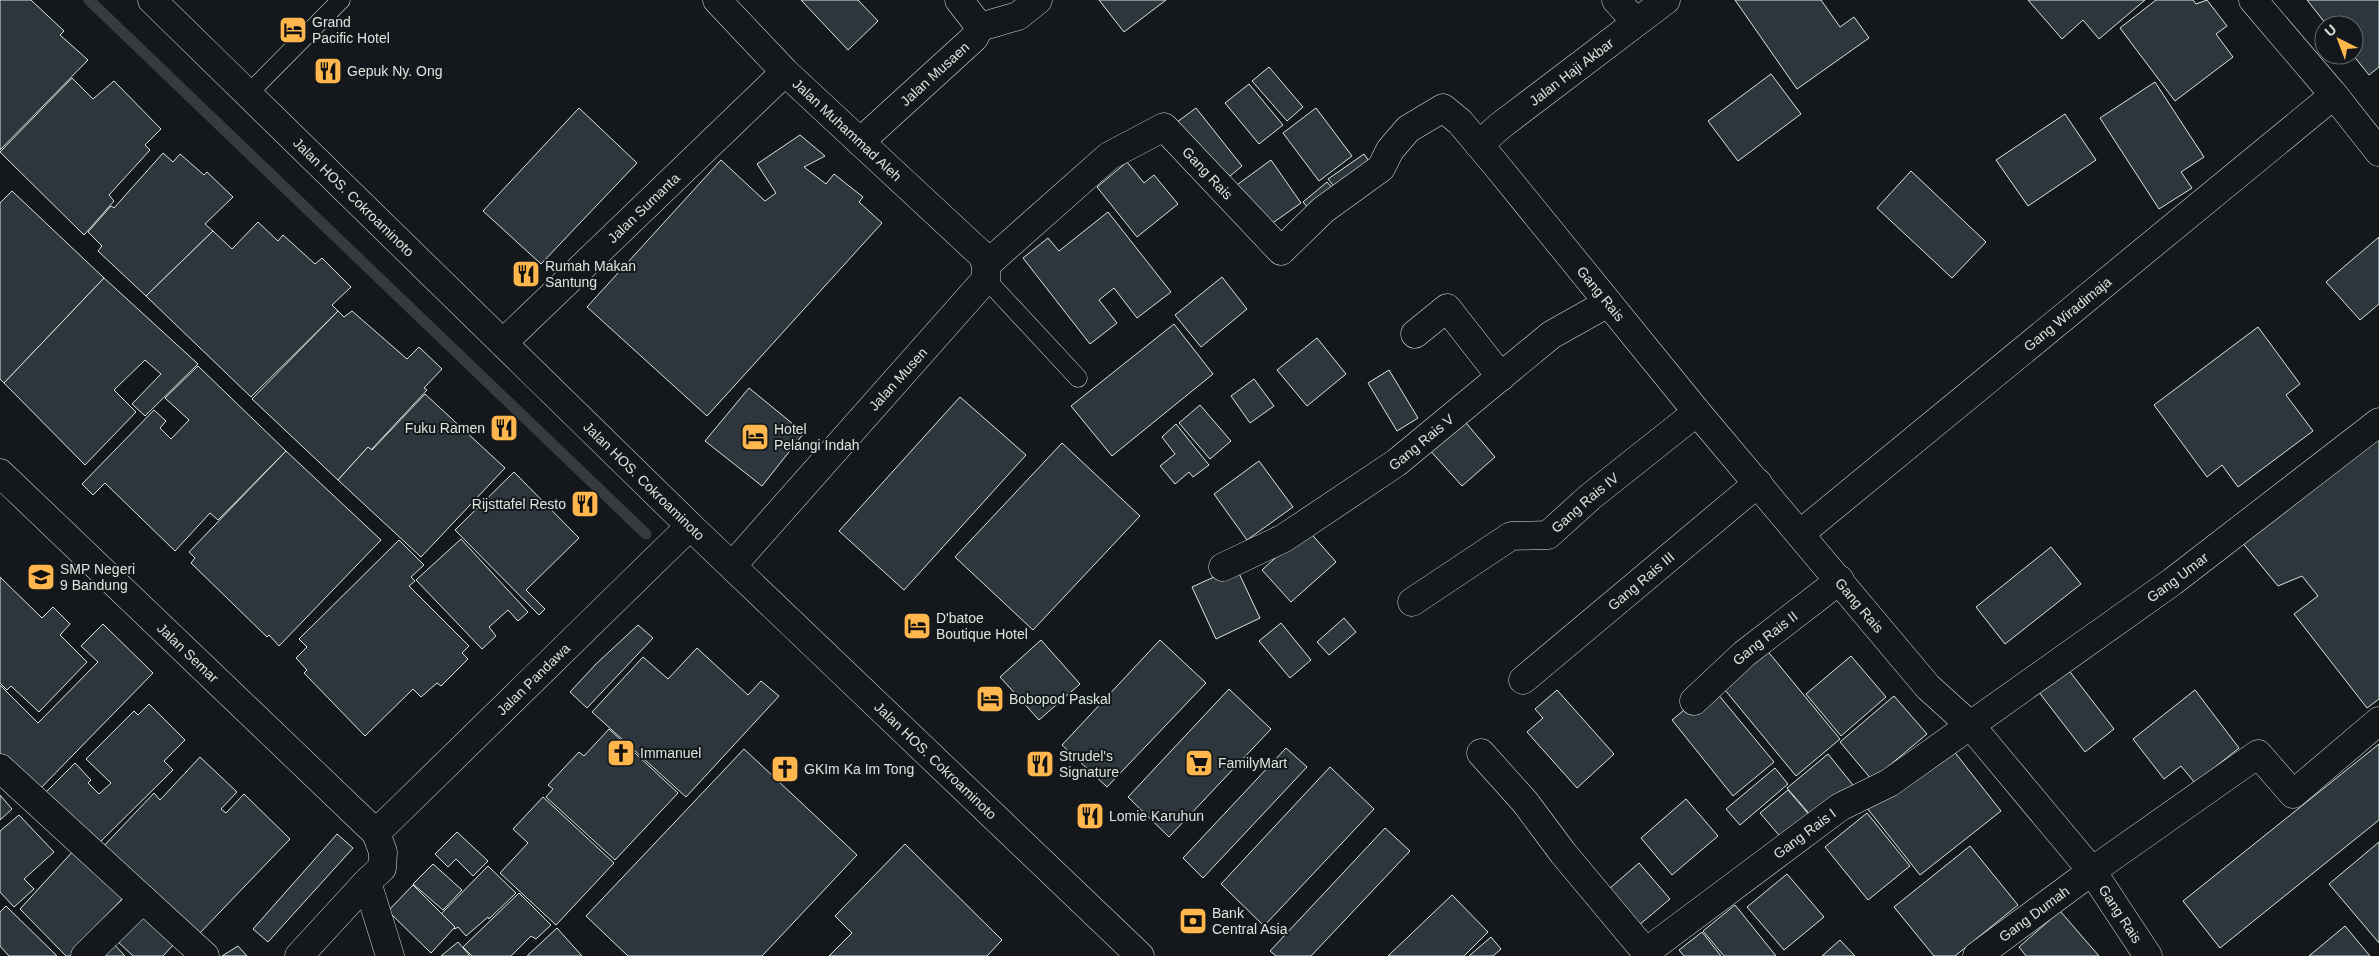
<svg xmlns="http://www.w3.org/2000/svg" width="2379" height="956" font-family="Arial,sans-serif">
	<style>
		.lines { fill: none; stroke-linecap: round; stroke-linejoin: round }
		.stream { stroke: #363b3e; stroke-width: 11 }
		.building { fill: #2c363c; stroke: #d8e6dc }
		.lane-casing { stroke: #d8e6dc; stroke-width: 19 }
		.street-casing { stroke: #d8e6dc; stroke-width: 29 }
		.primary-casing { stroke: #d8e6dc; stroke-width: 29 }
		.lane { stroke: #14181c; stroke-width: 18 }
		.street { stroke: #14181c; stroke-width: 28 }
		.primary { stroke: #14181c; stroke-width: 28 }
		.labels { text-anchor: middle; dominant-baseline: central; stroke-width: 4; stroke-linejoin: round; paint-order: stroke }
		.poi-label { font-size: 14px; fill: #d8e6dc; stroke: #14181c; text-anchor: start }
		.street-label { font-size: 14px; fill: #d8e6dc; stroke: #14181c }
	</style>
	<rect width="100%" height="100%" fill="#14181c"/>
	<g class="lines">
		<path class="stream" d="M 89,0 L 646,534"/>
	</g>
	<g class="building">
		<path d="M 0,0 L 31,0 L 64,31 L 60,35 L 88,60 L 0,150 Z"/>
		<path d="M 801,0 L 858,0 L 878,21 L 848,50 Z"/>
		<path d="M 1099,0 L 1166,0 L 1124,32 Z"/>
		<path d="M 1735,0 L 1821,0 L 1840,27 L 1854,17 L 1869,38 L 1797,89 Z"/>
		<path d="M 2028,0 L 2145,0 L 2099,39 L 2083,20 L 2062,39 Z"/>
		<path d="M 2156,0 L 2193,0 L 2196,4 L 2207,0 L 2227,26 L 2216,34 L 2233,57 L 2175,101 L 2120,28 Z"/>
		<path d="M 2307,0 L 2379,0 L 2379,67 L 2369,75 L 2353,55 L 2354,25 L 2324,25 L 2324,32 L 2320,27 L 2326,24 Z"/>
		<path d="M 1269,67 L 1303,107 L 1287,121 L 1252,81 Z"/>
		<path d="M 1771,74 L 1801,114 L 1738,161 L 1708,121 Z"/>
		<path d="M 72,78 L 93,99 L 114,81 L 161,129 L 145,145 L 150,150 L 109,195 L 114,201 L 84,235 L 0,152 Z"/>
		<path d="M 2155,82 L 2204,157 L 2181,172 L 2192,188 L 2159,209 L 2100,118 Z"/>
		<path d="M 1249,84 L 1283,125 L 1259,144 L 1225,103 Z"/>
		<path d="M 579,108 L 637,163 L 541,264 L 483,211 Z"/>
		<path d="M 1196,108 L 1242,166 L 1224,181 L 1177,122 Z"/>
		<path d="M 1316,108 L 1352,156 L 1319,181 L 1283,133 Z"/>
		<path d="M 2065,114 L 2096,160 L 2028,206 L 1996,160 Z"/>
		<path d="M 800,135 L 825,156 L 804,167 L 826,184 L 834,174 L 863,197 L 859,202 L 882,223 L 707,416 L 587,307 L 721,160 L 765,201 L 776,193 L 757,164 Z"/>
		<path d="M 163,153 L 173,162 L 180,154 L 204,175 L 207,172 L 233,197 L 205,224 L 213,231 L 146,296 L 98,251 L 102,246 L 88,232 L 111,206 L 114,208 Z"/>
		<path d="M 1364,154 L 1375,170 L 1340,194 L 1328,179 Z"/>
		<path d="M 1271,160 L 1301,203 L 1264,229 L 1234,187 Z"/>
		<path d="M 1127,162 L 1144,183 L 1154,175 L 1178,204 L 1137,237 L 1097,187 Z"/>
		<path d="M 1911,171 L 1986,242 L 1952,278 L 1877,208 Z"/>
		<path d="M 1327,182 L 1339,196 L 1315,216 L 1303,202 Z"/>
		<path d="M 12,191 L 104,278 L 4,383 L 0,379 L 0,203 Z"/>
		<path d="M 1108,212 L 1171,292 L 1137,318 L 1114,288 L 1099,300 L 1117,323 L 1090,344 L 1023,258 L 1048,238 L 1059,251 Z"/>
		<path d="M 258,222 L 278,241 L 283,235 L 315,264 L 322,258 L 351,287 L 332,305 L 338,311 L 251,397 L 146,296 L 213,231 L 232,249 Z"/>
		<path d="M 2379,237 L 2379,304 L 2360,320 L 2326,282 Z"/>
		<path d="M 1222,277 L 1247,309 L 1201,347 L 1175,315 Z"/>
		<path d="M 104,278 L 198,364 L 145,416 L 132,404 L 161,374 L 145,360 L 114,390 L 136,412 L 85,465 L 4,383 Z"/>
		<path d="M 338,311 L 344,317 L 352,311 L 407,359 L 419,347 L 442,369 L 424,388 L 427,390 L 371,450 L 368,447 L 338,480 L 252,399 Z"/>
		<path d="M 1174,324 L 1213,374 L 1112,456 L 1071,406 Z"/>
		<path d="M 2258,327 L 2300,384 L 2286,395 L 2313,431 L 2238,487 L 2222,465 L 2207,477 L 2154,405 Z"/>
		<path d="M 1317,338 L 1346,374 L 1307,406 L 1277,370 Z"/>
		<path d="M 198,366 L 286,451 L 218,520 L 210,513 L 175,551 L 105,483 L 93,495 L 82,484 L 154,410 L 166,421 L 160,428 L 171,439 L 189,420 L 165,398 Z"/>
		<path d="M 1389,370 L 1418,418 L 1397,431 L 1368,383 Z"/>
		<path d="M 1254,379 L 1274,406 L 1250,423 L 1231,396 Z"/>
		<path d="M 749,388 L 804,433 L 762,486 L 705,441 Z"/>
		<path d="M 425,394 L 505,468 L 421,557 L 338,480 L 368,447 L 372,450 Z"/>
		<path d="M 960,397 L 1026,455 L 904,590 L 839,531 Z"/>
		<path d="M 1200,405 L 1231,441 L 1210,459 L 1179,423 Z"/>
		<path d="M 1461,417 L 1495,457 L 1462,486 L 1427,447 Z"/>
		<path d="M 1176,424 L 1209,465 L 1193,477 L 1189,472 L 1175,484 L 1160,466 L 1175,454 L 1162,437 Z"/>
		<path d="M 2379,433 L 2379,699 L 2367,708 L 2294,614 L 2318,596 L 2302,576 L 2278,586 L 2241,541 Z"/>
		<path d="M 1062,443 L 1140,516 L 1033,630 L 955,557 Z"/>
		<path d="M 286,451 L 381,540 L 279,646 L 269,635 L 267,637 L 191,563 L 195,558 L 189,552 Z"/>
		<path d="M 1259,461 L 1293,507 L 1247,540 L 1214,494 Z"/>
		<path d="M 514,472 L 579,538 L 526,590 L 545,609 L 539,615 L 455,530 Z"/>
		<path d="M 1307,529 L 1336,562 L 1291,602 L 1262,570 Z"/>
		<path d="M 461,539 L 528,612 L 518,621 L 508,610 L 489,627 L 496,636 L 482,649 L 416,580 Z"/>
		<path d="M 399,540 L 424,565 L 411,577 L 415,581 L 409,586 L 469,646 L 462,653 L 468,659 L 441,686 L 437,683 L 421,697 L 413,689 L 365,736 L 304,673 L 307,670 L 296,658 L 307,647 L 299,639 Z"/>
		<path d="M 2051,547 L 2081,584 L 2005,644 L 1976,607 Z"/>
		<path d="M 1236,567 L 1260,618 L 1216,639 L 1192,587 Z"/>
		<path d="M 0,577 L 42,618 L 53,607 L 70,624 L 60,635 L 87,662 L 39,712 L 11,686 L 7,690 L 0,683 Z"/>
		<path d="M 1344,618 L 1356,632 L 1329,655 L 1317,642 Z"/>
		<path d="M 1281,623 L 1311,660 L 1290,678 L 1259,641 Z"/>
		<path d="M 103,624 L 153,673 L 36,793 L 0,757 L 0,685 L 38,723 L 98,662 L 81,646 Z"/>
		<path d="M 638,625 L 653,638 L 587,708 L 570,692 L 596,664 Z"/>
		<path d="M 1041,640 L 1080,684 L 1039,720 L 1000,677 Z"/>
		<path d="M 1160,640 L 1206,683 L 1107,787 L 1062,745 Z"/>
		<path d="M 697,648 L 748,695 L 761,681 L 779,696 L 686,797 L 592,712 L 643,657 L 668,679 Z"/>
		<path d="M 1765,648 L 1840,739 L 1796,776 L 1720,684 Z"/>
		<path d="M 1851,656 L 1886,697 L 1841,736 L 1806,694 Z"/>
		<path d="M 2067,668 L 2114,729 L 2085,752 L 2038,691 Z"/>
		<path d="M 1712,687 L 1774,762 L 1733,796 L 1672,720 Z"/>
		<path d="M 1229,689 L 1271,729 L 1169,837 L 1128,797 Z"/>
		<path d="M 1557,690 L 1614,754 L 1577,788 L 1527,732 L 1543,718 L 1535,709 Z"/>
		<path d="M 2195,690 L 2239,748 L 2195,783 L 2181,766 L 2164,779 L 2133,739 Z"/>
		<path d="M 1894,696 L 1927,734 L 1872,780 L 1840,742 Z"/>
		<path d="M 149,704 L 185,740 L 164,761 L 173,770 L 95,847 L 44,794 L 75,763 L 91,780 L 88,783 L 99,794 L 111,783 L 86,759 L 134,711 L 138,715 Z"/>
		<path d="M 609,729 L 678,793 L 615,860 L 546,797 L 553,789 L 548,785 L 579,752 L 584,756 Z"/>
		<path d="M 2379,744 L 2379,820 L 2220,948 L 2183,901 Z"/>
		<path d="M 1949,745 L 2001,811 L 1920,875 L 1867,808 Z"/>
		<path d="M 1286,748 L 1307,767 L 1203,878 L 1183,858 Z"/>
		<path d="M 744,749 L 857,855 L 762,956 L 628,956 L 586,916 Z"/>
		<path d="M 1828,754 L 1853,785 L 1814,819 L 1787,788 Z"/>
		<path d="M 200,757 L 237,792 L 221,809 L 226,813 L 244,794 L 290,839 L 197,936 L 99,851 L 154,793 L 160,800 Z"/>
		<path d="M 1330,767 L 1374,809 L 1264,926 L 1221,884 Z"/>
		<path d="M 1775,768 L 1788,784 L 1740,825 L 1726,809 Z"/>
		<path d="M 1788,790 L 1811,817 L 1784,841 L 1760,813 Z"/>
		<path d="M 0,795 L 12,809 L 0,820 Z"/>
		<path d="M 543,797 L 614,863 L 556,925 L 500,873 L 528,843 L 513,829 Z"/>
		<path d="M 1686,799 L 1718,836 L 1672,875 L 1641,838 Z"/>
		<path d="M 1867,813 L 1910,866 L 1868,900 L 1825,847 Z"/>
		<path d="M 19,815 L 54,852 L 24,879 L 34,889 L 14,907 L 0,892 L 0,831 Z"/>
		<path d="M 1385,828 L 1410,851 L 1311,956 L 1276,956 L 1270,951 Z"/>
		<path d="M 457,832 L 488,861 L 473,876 L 456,859 L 448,867 L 435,854 Z"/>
		<path d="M 337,834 L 353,848 L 268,942 L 253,929 Z"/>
		<path d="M 2379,842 L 2379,943 L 2329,884 Z"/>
		<path d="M 905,844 L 1002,940 L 987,956 L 829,956 L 852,933 L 835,916 Z"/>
		<path d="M 1970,846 L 2018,905 L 1955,956 L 1934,956 L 1894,907 Z"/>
		<path d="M 75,849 L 123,898 L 97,925 L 79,956 L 66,956 L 20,909 Z"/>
		<path d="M 1639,863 L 1670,899 L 1632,931 L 1602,895 Z"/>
		<path d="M 433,864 L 462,890 L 443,910 L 413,884 Z"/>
		<path d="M 488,866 L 516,893 L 489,919 L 488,917 L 466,936 L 458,927 L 455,929 L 441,914 Z"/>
		<path d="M 1787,874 L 1824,917 L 1784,950 L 1747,907 Z"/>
		<path d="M 413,885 L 455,927 L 431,953 L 388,911 Z"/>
		<path d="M 519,893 L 551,925 L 536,939 L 531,936 L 511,956 L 472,956 L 463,947 Z"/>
		<path d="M 1452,895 L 1488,932 L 1464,956 L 1388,956 Z"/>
		<path d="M 1735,905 L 1776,956 L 1724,956 L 1703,931 Z"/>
		<path d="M 6,906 L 57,956 L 9,956 L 0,946 L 0,912 Z"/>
		<path d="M 2060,911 L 2099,956 L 2026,956 L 2019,947 Z"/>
		<path d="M 143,913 L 174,944 L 163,956 L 133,956 L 116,940 Z"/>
		<path d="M 2345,926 L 2370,956 L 2309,956 Z"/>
		<path d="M 557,928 L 582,956 L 527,956 Z"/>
		<path d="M 1702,932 L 1721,956 L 1684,956 L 1679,950 Z"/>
		<path d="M 1491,937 L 1501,949 L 1493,956 L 1469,956 Z"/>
		<path d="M 110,940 L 125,956 L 92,956 Z"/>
		<path d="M 1840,940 L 1855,956 L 1822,956 Z"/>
		<path d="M 458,942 L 470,956 L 441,956 Z"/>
		<path d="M 238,946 L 247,956 L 222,956 Z"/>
	</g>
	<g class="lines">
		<defs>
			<g id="lane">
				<path d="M 249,93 L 341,0"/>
				<path d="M 986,279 L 1078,378"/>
			</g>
			<g id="street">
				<path id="s1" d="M 717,0 L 785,72 L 982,255 L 986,265 L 986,279 L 732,566"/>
				<path d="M 1616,0 L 1636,22"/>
				<path d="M 2253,0 L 2334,95 L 2379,152"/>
				<path d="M 980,27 L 1018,16 L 1038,0"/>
				<path id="s2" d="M 860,142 L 974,38 L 980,27 L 959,0"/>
				<path id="s3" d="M 1479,145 L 1500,126 L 1666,0"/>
				<path id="s4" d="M 986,265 L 1109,156 L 1164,127 L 1281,251 L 1323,210 L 1381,168 L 1390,150 L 1408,129 L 1443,108 L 1460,122 L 1497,166 L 1697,412 L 1928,687 L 1971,726 L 2092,871 L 2148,956"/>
				<path d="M 1415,334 L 1447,308 L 1501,377"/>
				<path id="s5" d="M 503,343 L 785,72"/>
				<path id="s6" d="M 0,473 L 376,833 L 383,852 L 382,868 L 367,882 L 299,956"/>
				<path id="s7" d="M 1801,533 L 2334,95"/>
				<path id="s8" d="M 1223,567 L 1284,538 L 1396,463 L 1551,335 L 1608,303"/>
				<path id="s9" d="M 1412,602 L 1511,536 L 1548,535 L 1590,497 L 1697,412"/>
				<path id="s10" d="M 1523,680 L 1758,483"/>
				<path id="s11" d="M 1694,701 L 1744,654 L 1840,580"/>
				<path d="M 1481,753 L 1525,802 L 1563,853 L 1649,956"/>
				<path d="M 0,768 L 205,956"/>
				<path id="s12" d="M 376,833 L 690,526"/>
				<path d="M 367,882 L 390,956"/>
				<path id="s13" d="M 1646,952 L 1840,807 L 1889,783 L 2172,582 L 2379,422"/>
				<path d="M 85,956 L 143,899"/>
				<path id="s14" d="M 1977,956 L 2092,871 L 2258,754 L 2293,794 L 2379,721"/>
			</g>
			<g id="primary">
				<path id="s15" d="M 152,0 L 690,526 L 1140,956"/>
			</g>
		</defs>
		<use href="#lane" class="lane-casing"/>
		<use href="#street" class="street-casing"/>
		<use href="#primary" class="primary-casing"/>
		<use href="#lane" class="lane"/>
		<use href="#street" class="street"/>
		<use href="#primary" class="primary"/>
	</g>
	<defs>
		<symbol id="hotel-square" viewBox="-11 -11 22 22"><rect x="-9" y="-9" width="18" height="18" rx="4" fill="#ffb74d" stroke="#14181c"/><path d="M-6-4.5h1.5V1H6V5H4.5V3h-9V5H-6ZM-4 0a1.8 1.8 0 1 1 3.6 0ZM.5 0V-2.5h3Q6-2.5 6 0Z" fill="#111"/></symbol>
		<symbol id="restaurant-square" viewBox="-11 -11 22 22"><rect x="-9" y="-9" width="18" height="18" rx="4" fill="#ffb74d" stroke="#14181c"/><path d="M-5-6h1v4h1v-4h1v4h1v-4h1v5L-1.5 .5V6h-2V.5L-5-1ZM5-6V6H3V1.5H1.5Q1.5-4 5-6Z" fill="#111"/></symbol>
		<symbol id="school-square" viewBox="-11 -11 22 22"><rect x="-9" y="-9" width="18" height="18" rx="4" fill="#ffb74d" stroke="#14181c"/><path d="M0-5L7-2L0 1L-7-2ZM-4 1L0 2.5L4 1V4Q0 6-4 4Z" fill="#111"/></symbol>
		<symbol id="church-square" viewBox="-11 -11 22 22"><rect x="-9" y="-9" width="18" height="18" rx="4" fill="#ffb74d" stroke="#14181c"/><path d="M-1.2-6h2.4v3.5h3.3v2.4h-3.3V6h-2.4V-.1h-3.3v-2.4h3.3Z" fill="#111"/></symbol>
		<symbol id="supermarket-square" viewBox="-11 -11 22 22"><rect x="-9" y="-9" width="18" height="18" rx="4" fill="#ffb74d" stroke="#14181c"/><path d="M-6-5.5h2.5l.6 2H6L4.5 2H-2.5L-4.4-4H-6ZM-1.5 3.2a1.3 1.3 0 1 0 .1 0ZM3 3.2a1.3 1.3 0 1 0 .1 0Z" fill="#111"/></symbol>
		<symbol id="bank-square" viewBox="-11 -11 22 22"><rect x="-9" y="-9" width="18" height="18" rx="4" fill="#ffb74d" stroke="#14181c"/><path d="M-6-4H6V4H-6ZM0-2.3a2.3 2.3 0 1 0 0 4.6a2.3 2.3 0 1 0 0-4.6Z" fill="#111"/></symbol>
	</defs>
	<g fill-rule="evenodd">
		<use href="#hotel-square" x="277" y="14" width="32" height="32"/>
		<use href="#restaurant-square" x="312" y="55" width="32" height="32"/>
		<use href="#restaurant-square" x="510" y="258" width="32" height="32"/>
		<use href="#restaurant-square" x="488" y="412" width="32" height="32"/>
		<use href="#hotel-square" x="739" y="421" width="32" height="32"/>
		<use href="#restaurant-square" x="569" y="488" width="32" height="32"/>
		<use href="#school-square" x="25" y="561" width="32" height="32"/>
		<use href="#hotel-square" x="901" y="610" width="32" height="32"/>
		<use href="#hotel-square" x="974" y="683" width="32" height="32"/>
		<use href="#church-square" x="605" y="737" width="32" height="32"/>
		<use href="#supermarket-square" x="1183" y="747" width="32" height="32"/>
		<use href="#restaurant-square" x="1024" y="748" width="32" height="32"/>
		<use href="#church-square" x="769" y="753" width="32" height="32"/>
		<use href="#restaurant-square" x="1074" y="800" width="32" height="32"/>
		<use href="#bank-square" x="1177" y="905" width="32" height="32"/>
	</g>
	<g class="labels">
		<g class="poi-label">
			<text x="312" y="22">Grand<tspan x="312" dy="16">Pacific Hotel</tspan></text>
			<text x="347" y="71">Gepuk Ny. Ong</text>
			<text x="545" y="266">Rumah Makan<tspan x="545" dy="16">Santung</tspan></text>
			<text x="485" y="428" text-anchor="end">Fuku Ramen</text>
			<text x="774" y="429">Hotel<tspan x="774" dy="16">Pelangi Indah</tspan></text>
			<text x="566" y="504" text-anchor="end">Rijsttafel Resto</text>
			<text x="60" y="569">SMP Negeri<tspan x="60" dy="16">9 Bandung</tspan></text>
			<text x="936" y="618">D'batoe<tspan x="936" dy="16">Boutique Hotel</tspan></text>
			<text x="1009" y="699">Bobopod Paskal</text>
			<text x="640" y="753">Immanuel</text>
			<text x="1059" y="756">Strudel's<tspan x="1059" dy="16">Signature</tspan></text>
			<text x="1218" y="763">FamilyMart</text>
			<text x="804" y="769">GKIm Ka Im Tong</text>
			<text x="1109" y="816">Lomie Karuhun</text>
			<text x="1212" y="913">Bank<tspan x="1212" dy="16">Central Asia</tspan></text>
		</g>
		<g class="street-label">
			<text stroke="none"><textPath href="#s3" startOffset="118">Jalan Haji Akbar</textPath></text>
			<text stroke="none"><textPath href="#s2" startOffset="101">Jalan Musaen</textPath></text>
			<text stroke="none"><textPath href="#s1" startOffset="184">Jalan Muhammad Aleh</textPath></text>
			<text stroke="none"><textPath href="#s4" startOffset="290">Gang Rais</textPath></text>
			<text stroke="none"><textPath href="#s15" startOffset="282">Jalan HOS. Cokroaminoto</textPath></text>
			<text stroke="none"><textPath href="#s5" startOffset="195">Jalan Sumanta</textPath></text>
			<text stroke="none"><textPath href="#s4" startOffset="860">Gang Rais</textPath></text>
			<text stroke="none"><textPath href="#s7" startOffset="345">Gang Wiradimaja</textPath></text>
			<text transform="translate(898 379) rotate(-48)">Jalan Musen</text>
			<text stroke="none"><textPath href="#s8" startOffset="235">Gang Rais V</textPath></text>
			<text stroke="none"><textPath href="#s15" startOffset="688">Jalan HOS. Cokroaminoto</textPath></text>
			<text stroke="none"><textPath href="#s9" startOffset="205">Gang Rais IV</textPath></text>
			<text stroke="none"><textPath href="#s13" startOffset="651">Gang Umar</textPath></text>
			<text stroke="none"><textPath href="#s10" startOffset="154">Gang Rais III</textPath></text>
			<text stroke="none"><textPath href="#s4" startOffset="1265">Gang Rais</textPath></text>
			<text stroke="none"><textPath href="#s11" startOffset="95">Gang Rais II</textPath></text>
			<text stroke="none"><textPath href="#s6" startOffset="260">Jalan Semar</textPath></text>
			<text stroke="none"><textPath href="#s12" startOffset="220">Jalan Pandawa</textPath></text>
			<text stroke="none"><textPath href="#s15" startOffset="1092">Jalan HOS. Cokroaminoto</textPath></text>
			<text stroke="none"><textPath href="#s13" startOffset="198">Gang Rais I</textPath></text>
			<text stroke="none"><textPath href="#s14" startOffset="71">Gang Dumah</textPath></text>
			<text stroke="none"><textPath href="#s4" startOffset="1670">Gang Rais</textPath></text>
		</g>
	</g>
	<g transform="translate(2339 40) rotate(318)"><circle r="24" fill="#14181c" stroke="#626a69"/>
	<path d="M0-4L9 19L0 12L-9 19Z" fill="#ffb74d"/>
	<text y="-8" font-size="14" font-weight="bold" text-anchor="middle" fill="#d8e6dc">U</text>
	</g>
</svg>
